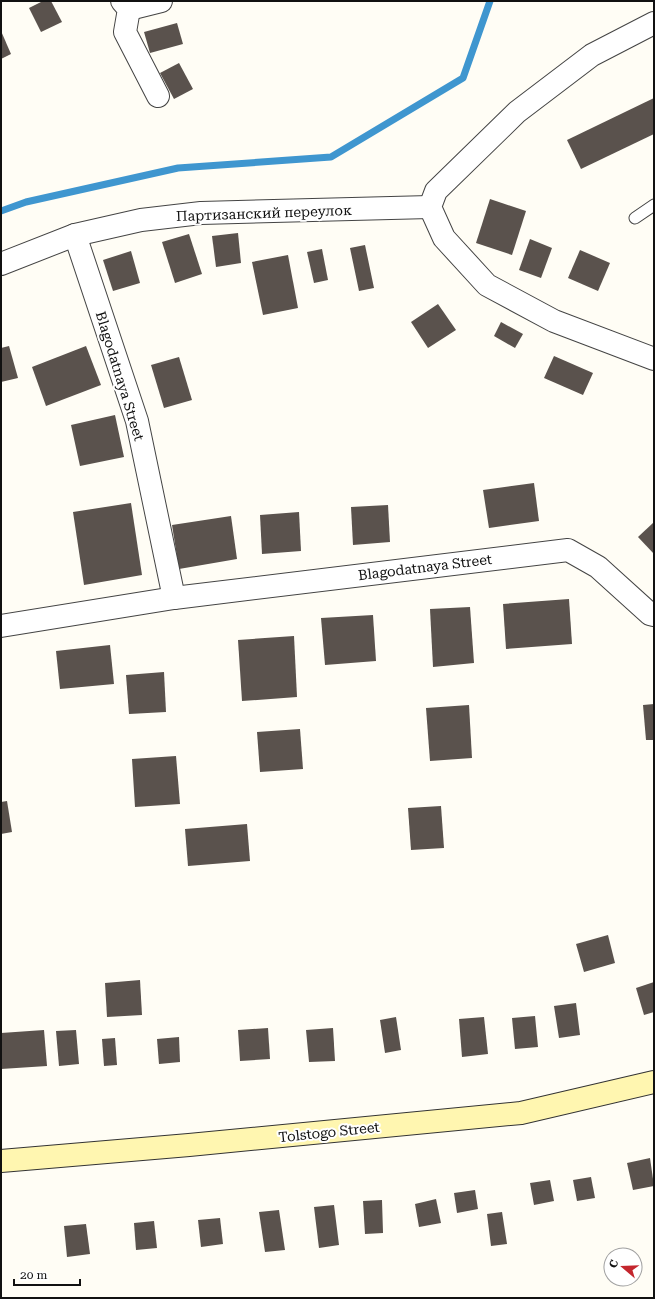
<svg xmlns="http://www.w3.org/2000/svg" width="655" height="1299" font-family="'Roboto Serif',serif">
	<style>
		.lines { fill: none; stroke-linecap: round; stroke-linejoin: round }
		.stream { stroke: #3f96cf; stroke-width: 7 }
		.building { fill: #5a524d }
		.service-casing { stroke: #444; stroke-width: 13 }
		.minor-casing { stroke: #444; stroke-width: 24 }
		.secondary-casing { stroke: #333; stroke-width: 24 }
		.service { stroke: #fff; stroke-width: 11 }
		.minor { stroke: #fff; stroke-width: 22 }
		.secondary { stroke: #fff6b0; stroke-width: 22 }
		.labels { text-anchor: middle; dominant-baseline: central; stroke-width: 4; stroke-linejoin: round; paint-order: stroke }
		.street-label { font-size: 14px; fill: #111; stroke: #fff }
	</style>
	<rect width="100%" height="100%" fill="#fffdf5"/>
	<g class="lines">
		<path class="stream" d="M 1,211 L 26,202 L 178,168 L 331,157 L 463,78 L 490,1"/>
	</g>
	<g class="building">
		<path d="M 43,1 L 51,1 L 62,22 L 41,32 L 29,8 Z"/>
		<path d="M 177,23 L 183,44 L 150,53 L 144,32 Z"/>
		<path d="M 1,31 L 11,54 L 1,59 Z"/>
		<path d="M 179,63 L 193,89 L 174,99 L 160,73 Z"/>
		<path d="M 654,98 L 654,134 L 581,169 L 567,140 Z"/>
		<path d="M 490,199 L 526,211 L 512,255 L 476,243 Z"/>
		<path d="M 238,233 L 241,263 L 216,267 L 212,236 Z"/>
		<path d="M 189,234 L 202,274 L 175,283 L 162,242 Z"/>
		<path d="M 530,239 L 552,248 L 541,278 L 519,270 Z"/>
		<path d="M 365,245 L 374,288 L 359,291 L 350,248 Z"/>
		<path d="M 322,249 L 328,280 L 314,283 L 307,252 Z"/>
		<path d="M 580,250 L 610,263 L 598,291 L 568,278 Z"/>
		<path d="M 131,251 L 140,283 L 113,291 L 103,260 Z"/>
		<path d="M 288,255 L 298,308 L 263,315 L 252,262 Z"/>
		<path d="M 438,304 L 456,330 L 428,348 L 411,322 Z"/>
		<path d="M 501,322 L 523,334 L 515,348 L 494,336 Z"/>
		<path d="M 9,346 L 18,378 L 1,382 L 1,348 Z"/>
		<path d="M 86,346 L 101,385 L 46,406 L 32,367 Z"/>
		<path d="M 554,356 L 593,373 L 583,395 L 544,378 Z"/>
		<path d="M 179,357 L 192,400 L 164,408 L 151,365 Z"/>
		<path d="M 115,415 L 124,457 L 80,466 L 71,425 Z"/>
		<path d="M 534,483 L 539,521 L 489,528 L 483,490 Z"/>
		<path d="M 131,503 L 142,575 L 84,585 L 73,512 Z"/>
		<path d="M 388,505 L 390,542 L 353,545 L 351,507 Z"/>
		<path d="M 299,512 L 301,551 L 262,554 L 260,515 Z"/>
		<path d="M 231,516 L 237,559 L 179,569 L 172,525 Z"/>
		<path d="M 654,522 L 654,554 L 638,537 Z"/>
		<path d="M 569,599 L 572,644 L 506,649 L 503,604 Z"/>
		<path d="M 470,607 L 474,663 L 433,667 L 430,609 Z"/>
		<path d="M 373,615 L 376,661 L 325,665 L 321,618 Z"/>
		<path d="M 294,636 L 297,697 L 242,701 L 238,640 Z"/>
		<path d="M 110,645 L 114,684 L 60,689 L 56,651 Z"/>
		<path d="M 164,672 L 166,712 L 129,714 L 126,675 Z"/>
		<path d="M 654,704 L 654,740 L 646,740 L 643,705 Z"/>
		<path d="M 469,705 L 472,758 L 430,761 L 426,708 Z"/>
		<path d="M 300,729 L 303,769 L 260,772 L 257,732 Z"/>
		<path d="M 176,756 L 180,804 L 135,807 L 132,759 Z"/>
		<path d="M 7,801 L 12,832 L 1,834 L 1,802 Z"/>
		<path d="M 441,806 L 444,848 L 411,850 L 408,808 Z"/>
		<path d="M 247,824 L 250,861 L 188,866 L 185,829 Z"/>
		<path d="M 608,935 L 615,963 L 584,972 L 576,944 Z"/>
		<path d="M 140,980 L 142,1015 L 107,1017 L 105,983 Z"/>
		<path d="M 654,982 L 654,1012 L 644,1015 L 636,988 Z"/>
		<path d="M 576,1003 L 580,1035 L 559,1038 L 554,1006 Z"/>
		<path d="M 535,1016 L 538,1047 L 515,1049 L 512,1018 Z"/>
		<path d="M 396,1017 L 401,1050 L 385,1053 L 380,1020 Z"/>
		<path d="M 484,1017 L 488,1054 L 462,1057 L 459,1019 Z"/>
		<path d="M 268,1028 L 270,1059 L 240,1061 L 238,1030 Z"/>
		<path d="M 333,1028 L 335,1061 L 309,1062 L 306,1030 Z"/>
		<path d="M 44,1030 L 47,1066 L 1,1069 L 1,1033 Z"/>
		<path d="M 76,1030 L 79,1064 L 59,1066 L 56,1031 Z"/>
		<path d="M 179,1037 L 180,1062 L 159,1064 L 157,1039 Z"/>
		<path d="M 115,1038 L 117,1065 L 104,1066 L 102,1039 Z"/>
		<path d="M 650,1158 L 654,1186 L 633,1190 L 627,1163 Z"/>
		<path d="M 591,1177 L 595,1198 L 577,1201 L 573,1180 Z"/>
		<path d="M 550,1180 L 554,1201 L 534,1205 L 530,1183 Z"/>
		<path d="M 475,1190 L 478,1209 L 457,1213 L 454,1193 Z"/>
		<path d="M 436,1199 L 441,1223 L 419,1227 L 415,1204 Z"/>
		<path d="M 382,1200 L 383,1233 L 365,1234 L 363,1201 Z"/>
		<path d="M 334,1205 L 339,1245 L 319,1248 L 314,1207 Z"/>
		<path d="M 279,1210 L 285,1250 L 265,1252 L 259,1212 Z"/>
		<path d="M 502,1212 L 507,1244 L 491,1246 L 487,1214 Z"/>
		<path d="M 220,1218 L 223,1244 L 201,1247 L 198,1220 Z"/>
		<path d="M 154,1221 L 157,1248 L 136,1250 L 134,1223 Z"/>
		<path d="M 86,1224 L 90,1254 L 67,1257 L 64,1226 Z"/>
	</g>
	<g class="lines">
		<defs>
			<path id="service" d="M 635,218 L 654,205"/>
			<g id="minor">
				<path d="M 122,1 L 129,9 L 125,32 L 158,96"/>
				<path d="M 129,9 L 161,1"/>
				<path d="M 654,23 L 592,55 L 517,112 L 436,191 L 430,207 L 444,238 L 487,285 L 554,321 L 654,359"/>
				<path d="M 75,235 L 137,421 L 174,598"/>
				<path d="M 1,264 L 75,235 L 141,220 L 201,213 L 430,207"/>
				<path d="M 1,626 L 174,598 L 568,550 L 598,567 L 650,614 L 654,615"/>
			</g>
			<path id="secondary" d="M 1,1161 L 189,1145 L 521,1113 L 654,1082"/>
		</defs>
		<use href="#service" class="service-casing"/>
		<use href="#minor" class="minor-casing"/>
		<use href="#secondary" class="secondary-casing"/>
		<use href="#service" class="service"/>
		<use href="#minor" class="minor"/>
		<use href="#secondary" class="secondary"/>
	</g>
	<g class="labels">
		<g class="street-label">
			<text transform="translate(264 213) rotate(-2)">Партизанский переулок</text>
			<text transform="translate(120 376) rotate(73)">Blagodatnaya Street</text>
			<text transform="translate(425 567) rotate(-7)">Blagodatnaya Street</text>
			<text transform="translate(329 1132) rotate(-6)">Tolstogo Street</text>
		</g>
	</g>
	<rect width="655" height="1299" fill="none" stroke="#111111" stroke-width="4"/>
	<g transform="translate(623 1267) rotate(289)"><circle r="19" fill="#ffffff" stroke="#a0a0a0"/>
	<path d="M0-3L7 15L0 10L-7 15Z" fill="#c4262e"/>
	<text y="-6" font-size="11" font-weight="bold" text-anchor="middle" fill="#111111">С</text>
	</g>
	<path d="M14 1279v6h66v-6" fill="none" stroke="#111111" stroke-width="2"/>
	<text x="20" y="1279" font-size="12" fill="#111111" stroke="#ffffff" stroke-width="3" paint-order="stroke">20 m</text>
</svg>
